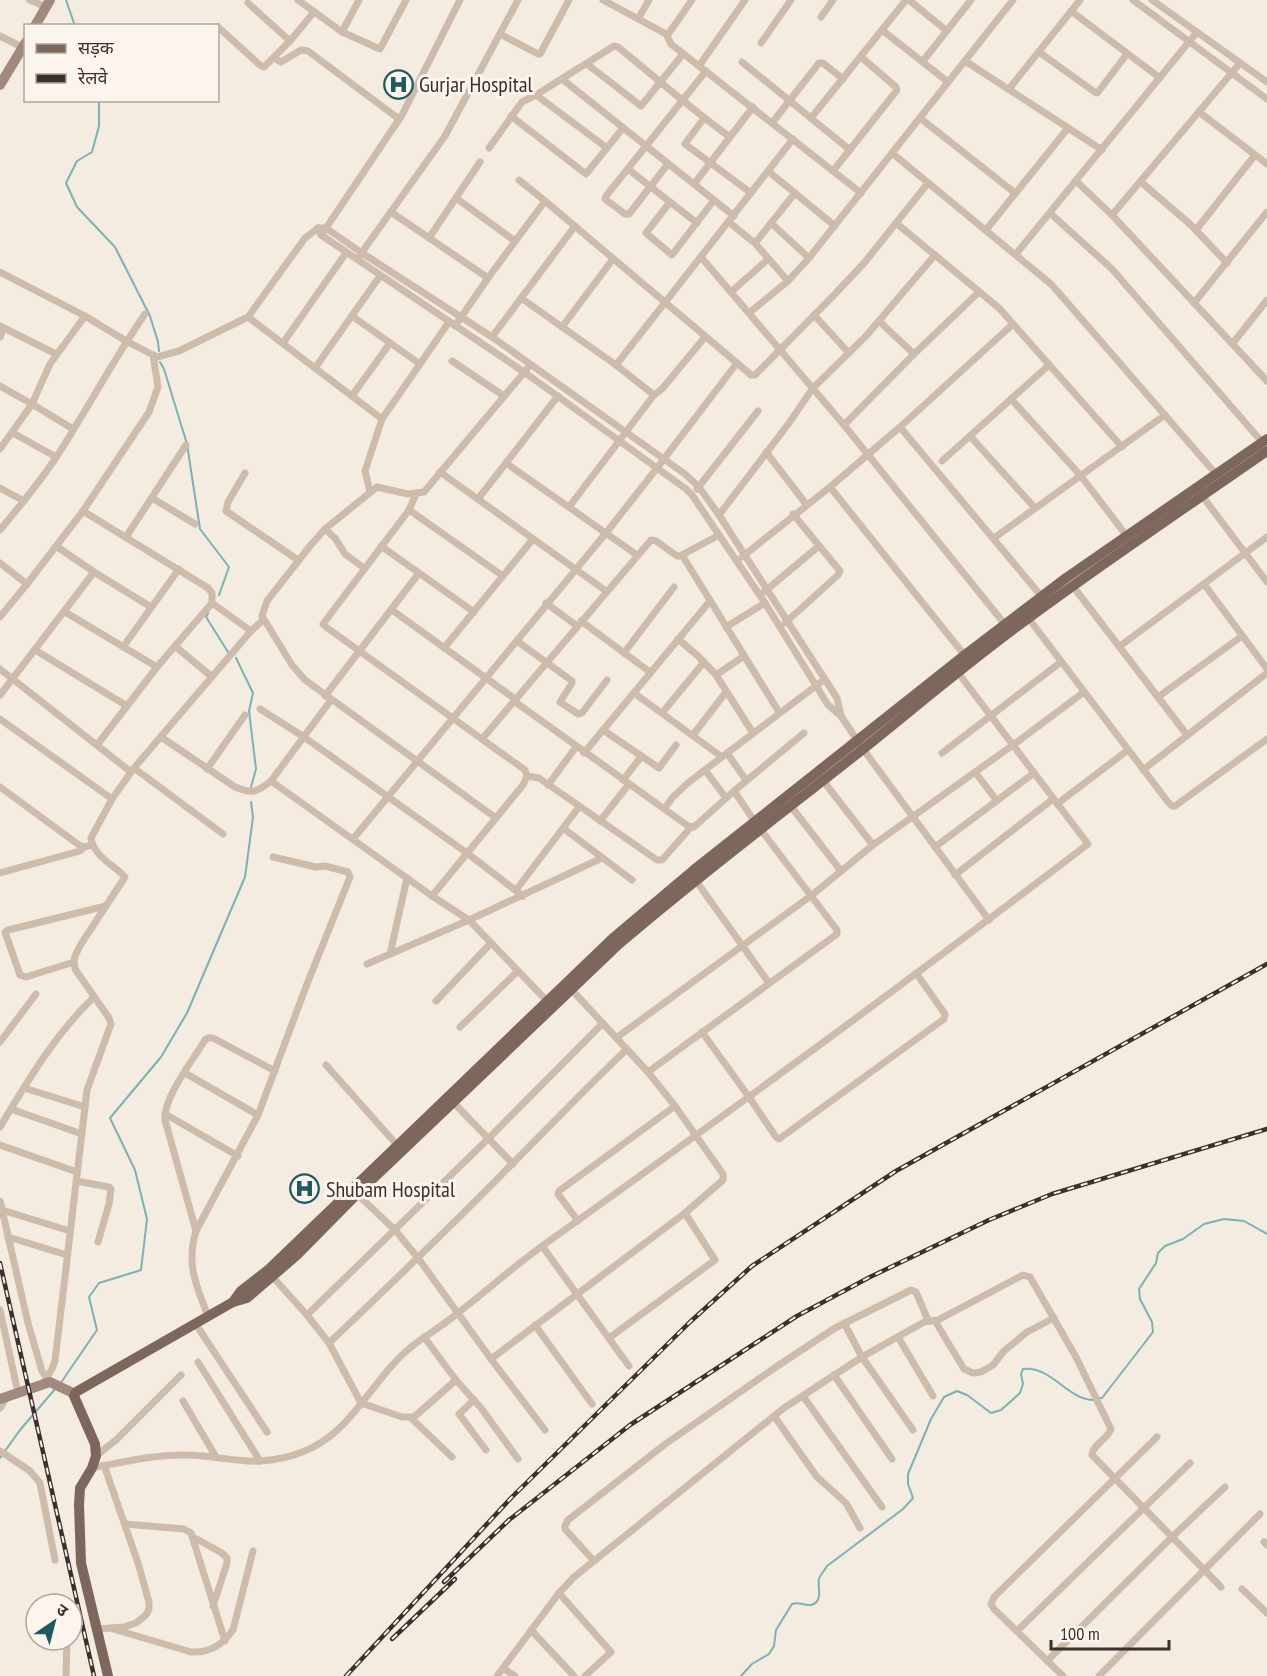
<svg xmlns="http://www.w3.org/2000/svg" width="1267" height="1676" font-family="'PT Sans Narrow','Noto Sans Devanagari',sans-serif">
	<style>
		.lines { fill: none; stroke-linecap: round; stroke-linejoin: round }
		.stream { stroke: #7fb0b2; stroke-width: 2 }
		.street { stroke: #cdbbac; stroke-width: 7 }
		.secondary { stroke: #a18a7d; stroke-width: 10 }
		.primary { stroke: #7d675c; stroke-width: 10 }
		.rail-casing { stroke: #3b302b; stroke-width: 4.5 }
		.rail { stroke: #fbf5ee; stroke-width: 2; stroke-dasharray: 7; stroke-linecap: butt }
		.labels { text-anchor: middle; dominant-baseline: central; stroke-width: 6; stroke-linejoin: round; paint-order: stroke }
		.poi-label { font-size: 22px; fill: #3b302b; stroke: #fbf5ee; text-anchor: start }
	</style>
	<rect width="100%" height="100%" fill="#f4ebe1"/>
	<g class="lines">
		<g class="stream">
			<path d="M 66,0 L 75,26"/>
			<path d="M 99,100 L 99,126 L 92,152 L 77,161 L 66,183 L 77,207 L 115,247 L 150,316 L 158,342 L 159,351"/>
			<path d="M 160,362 L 164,369 L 187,444 L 200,529 L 229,567 L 219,595"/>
			<path d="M 208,613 L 206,617 L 228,652"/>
			<path d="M 236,658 L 253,693 L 249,711 L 256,769 L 251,787"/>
			<path d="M 60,1384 L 97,1330 L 89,1297 L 99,1283 L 141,1270 L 147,1219 L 135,1170 L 110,1118 L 161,1057 L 187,1013 L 245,877 L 253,817 L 251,802"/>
			<path d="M 1099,1398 L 1102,1398 L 1153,1332 L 1152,1322 L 1140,1299 L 1139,1289 L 1156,1263 L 1158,1253 L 1165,1246 L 1183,1239 L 1204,1224 L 1224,1219 L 1244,1221 L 1267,1234"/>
			<path d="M 0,1458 L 20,1430 L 56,1388"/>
			<path d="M 741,1676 L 752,1664 L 769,1654 L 774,1646 L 776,1630 L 792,1604 C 799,1601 804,1606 811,1605 C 824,1602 817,1587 819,1579 C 820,1575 825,1570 827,1566 L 903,1509 L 913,1498 L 908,1484 L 908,1474 L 931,1419 L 944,1397 L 957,1391 L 967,1395 L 991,1413 L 1001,1410 L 1020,1393 L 1023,1384 L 1021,1374 L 1023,1369 C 1051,1365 1067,1400 1094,1400"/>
		</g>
		<g class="street">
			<path d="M 30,0 L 46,7"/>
			<path d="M 298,0 L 342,32 L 380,49 L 406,0"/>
			<path d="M 603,0 L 666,34 L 671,44 L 861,193"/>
			<path d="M 909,0 L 947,31"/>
			<path d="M 1133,0 L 1267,99"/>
			<path d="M 1152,0 L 1267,82"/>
			<path d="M 248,3 L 290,41"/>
			<path d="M 1071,11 L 1160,78"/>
			<path d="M 821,17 L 833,0"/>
			<path d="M 638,19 L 649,0"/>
			<path d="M 218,27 L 261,66 L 264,67 L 290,41 L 314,12"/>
			<path d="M 882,30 L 948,82"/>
			<path d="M 342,32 L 359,0"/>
			<path d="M 500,34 L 538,54 L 540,54 L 569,0"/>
			<path d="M 666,34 L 669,33 L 692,0"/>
			<path d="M 0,36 L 22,47"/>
			<path d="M 761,43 L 791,0"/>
			<path d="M 1039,52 L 1096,93 L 1098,92 L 1127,54"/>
			<path d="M 274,58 L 281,62 L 301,50 L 308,51 L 399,119"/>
			<path d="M 923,61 L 971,0"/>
			<path d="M 965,61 L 1102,150"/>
			<path d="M 742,62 L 850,150"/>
			<path d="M 587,64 L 641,106 L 683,54"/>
			<path d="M 699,66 L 745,0"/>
			<path d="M 562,79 L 734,216"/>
			<path d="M 1009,89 L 1080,0"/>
			<path d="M 536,95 L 607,148"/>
			<path d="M 1199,112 L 1267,164"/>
			<path d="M 511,116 L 586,174 L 623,128"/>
			<path d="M 704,118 L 685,144 L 751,193"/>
			<path d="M 811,118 L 906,0"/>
			<path d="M 920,118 L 1015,193"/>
			<path d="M 772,123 L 819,63 L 823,63 L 843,79"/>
			<path d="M 489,148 L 522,102 L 536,95 L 614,46 L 618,47 C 655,77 691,109 730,137"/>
			<path d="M 892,153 L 1052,285 L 1216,474"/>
			<path d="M 668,164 L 629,214 L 625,214 L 605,199 L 606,196 L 706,71"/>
			<path d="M 628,169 L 670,202 L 646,233 L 672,255 L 714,200"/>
			<path d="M 768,171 L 835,226"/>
			<path d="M 833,171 L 897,90 L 896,87 L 861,57"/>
			<path d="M 519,180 L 545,201 L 737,363 L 751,375 L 755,375 L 834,295 L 865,262 L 928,183"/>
			<path d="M 1076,181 L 1112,215 L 1267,381"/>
			<path d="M 1141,182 L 1191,225 L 1227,263"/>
			<path d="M 694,184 L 753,107"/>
			<path d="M 456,198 L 515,241"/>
			<path d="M 670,202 L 697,223"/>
			<path d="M 391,212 L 488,278 L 545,201"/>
			<path d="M 1050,213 L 1112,269 L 1262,442"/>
			<path d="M 1112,215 L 1240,63"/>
			<path d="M 729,222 L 752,241 L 756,242 L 795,193"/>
			<path d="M 771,223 L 809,258"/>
			<path d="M 896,223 L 999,308 L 1122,447"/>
			<path d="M 318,228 L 321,235 L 524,372 L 686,489 L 692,495 L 765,603 L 828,705 L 841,716 L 863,749 L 989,920"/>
			<path d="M 986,230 L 1068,128"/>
			<path d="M 1196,230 L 1255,155"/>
			<path d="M 324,231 L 402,115 L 460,0"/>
			<path d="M 429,238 L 480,162"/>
			<path d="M 754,242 L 788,281"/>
			<path d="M 1016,254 L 1197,32"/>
			<path d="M 360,255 L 445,136 L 518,0"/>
			<path d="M 701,257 L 844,425 L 1007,627"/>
			<path d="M 0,272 L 85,316 L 126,341 L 157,357 L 179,351 L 248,317 L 305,238 L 318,228 L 326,228 L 362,253 L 492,337 L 685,474 L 699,487 L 719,515 L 837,698 L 841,716"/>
			<path d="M 731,292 L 768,259"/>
			<path d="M 521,298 L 616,365 L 654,395 L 569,507"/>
			<path d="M 1194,303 L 1267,212"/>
			<path d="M 749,313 L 788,281 L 809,258 L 1013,0"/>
			<path d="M 814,315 L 849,353"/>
			<path d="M 352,316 L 420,364"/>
			<path d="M 248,317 L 382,419 L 365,471 L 370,492"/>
			<path d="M 879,321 L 914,354"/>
			<path d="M 0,326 L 56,354"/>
			<path d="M 455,326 L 488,278"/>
			<path d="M 562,327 L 613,259"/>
			<path d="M 0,337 L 4,328"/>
			<path d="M 492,337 L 575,226"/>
			<path d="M 283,343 L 346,253"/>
			<path d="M 1233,343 L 1267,300"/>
			<path d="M 452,361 L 504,396"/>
			<path d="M 616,365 L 793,139"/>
			<path d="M 315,368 L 380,276"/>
			<path d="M 0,386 L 32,404 L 73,429"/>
			<path d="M 654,395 L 662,389 L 705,337"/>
			<path d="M 352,396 L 390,343"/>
			<path d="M 1011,399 L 1081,476 L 1129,539"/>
			<path d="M 382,419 L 449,322"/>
			<path d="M 844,425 L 914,354 L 979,292"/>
			<path d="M 900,427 L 1042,597"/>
			<path d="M 13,433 L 56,457"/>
			<path d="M 970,436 L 1035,508"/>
			<path d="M 0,449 L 32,404 L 50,364 L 85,316"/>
			<path d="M 766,452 L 806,504"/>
			<path d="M 942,461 L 1049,365"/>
			<path d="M 506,463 L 637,555"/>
			<path d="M 440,472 L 606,591"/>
			<path d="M 245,473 L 228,502 L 226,511 L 298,560"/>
			<path d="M 830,487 L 966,657"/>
			<path d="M 0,488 L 24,501"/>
			<path d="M 697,489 L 758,411"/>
			<path d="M 1200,493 L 1267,582"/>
			<path d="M 416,494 L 409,510 L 323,624 L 326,627 L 525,770 L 527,776 L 523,785 L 432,896"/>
			<path d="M 152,498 L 195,524"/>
			<path d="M 478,499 L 558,396"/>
			<path d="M 409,510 L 503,576"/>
			<path d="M 83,511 L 208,588 L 212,593 L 212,603 L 251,631"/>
			<path d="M 719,515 L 789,423 L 813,388 L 866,336 L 935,255"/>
			<path d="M 325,529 L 335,538 L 345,554 L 364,568"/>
			<path d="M 0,530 C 20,506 40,482 57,456 C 87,410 113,360 145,314"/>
			<path d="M 126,537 L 186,445"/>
			<path d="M 994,538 L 1165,415"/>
			<path d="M 56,546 L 94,572 L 151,607"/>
			<path d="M 381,546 L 474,612"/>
			<path d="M 682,555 L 779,712"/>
			<path d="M 742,557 L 830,487 L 900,427 L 1013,324"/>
			<path d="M 0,563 L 27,584"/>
			<path d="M 1204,584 L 1267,669"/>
			<path d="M 1072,585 L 1187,735"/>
			<path d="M 764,592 L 819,546"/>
			<path d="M 546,603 L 577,626"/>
			<path d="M 392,610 L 515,699"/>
			<path d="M 65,612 L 157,667"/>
			<path d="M 1026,615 L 1168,802 L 1172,806 L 1175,806 L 1267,739"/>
			<path d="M 0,617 L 27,584 L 83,511 L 149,412 L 158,387 L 153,355"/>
			<path d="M 581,621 L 650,672"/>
			<path d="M 785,623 L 838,575 L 840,571 L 793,514"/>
			<path d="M 726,627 L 765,603"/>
			<path d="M 678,639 L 698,656 L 716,675 L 753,733"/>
			<path d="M 517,641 L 572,681 L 572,683 L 560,702 L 578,714 L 582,713 L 607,680"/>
			<path d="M 175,646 L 212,677"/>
			<path d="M 1120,646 L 1267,537"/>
			<path d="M 123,647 L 179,569"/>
			<path d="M 444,648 L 533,539"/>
			<path d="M 35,650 L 127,706"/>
			<path d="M 624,653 L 674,587"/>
			<path d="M 0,669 L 131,772"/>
			<path d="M 716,675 L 744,656"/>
			<path d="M 634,693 L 722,757"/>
			<path d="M 0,695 L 94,572"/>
			<path d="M 325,696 L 419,573"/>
			<path d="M 1158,697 L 1242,636"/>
			<path d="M 514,701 L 688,826 L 694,827 L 734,791"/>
			<path d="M 260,709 L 304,737 L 467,853 L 523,896"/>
			<path d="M 662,713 L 704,662"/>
			<path d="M 0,719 L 112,799"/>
			<path d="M 603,730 L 659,768 L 676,745"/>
			<path d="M 693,735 L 726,692"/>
			<path d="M 161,737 L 235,787 C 252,794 256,793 271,781 L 331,700"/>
			<path d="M 482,739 L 651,540 L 656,541 L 677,556 L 680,556 L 719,535"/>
			<path d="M 97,745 L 157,667 L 212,603"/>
			<path d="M 584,753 L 710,601"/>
			<path d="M 727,753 L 746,780"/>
			<path d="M 942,753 L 1061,662"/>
			<path d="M 134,768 L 223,834"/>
			<path d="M 207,769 L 245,715"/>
			<path d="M 705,770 L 726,798"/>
			<path d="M 1143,770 L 1267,673"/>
			<path d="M 975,772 L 997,801"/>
			<path d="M 527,776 L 539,778 L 657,860 L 662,860 L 691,827"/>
			<path d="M 821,778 L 873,845"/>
			<path d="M 623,780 L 641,757"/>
			<path d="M 271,781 L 432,896 L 469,920 L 549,1003"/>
			<path d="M 548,785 L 576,747"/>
			<path d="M 0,787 L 79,845 L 84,847 L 92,845"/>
			<path d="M 1057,804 L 1128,750"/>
			<path d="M 790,805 L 841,871"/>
			<path d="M 664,809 L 673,797 L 689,782 L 825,679"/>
			<path d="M 496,818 L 305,680 L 292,665 L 262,616 L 267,601 L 310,546 L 325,529 L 377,487 L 408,494 L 424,492 L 527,369"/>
			<path d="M 600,821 L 629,784"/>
			<path d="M 563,828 L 632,880"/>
			<path d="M 353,839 L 606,533 L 657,468 L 737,363"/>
			<path d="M 935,847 L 1034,773"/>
			<path d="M 0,873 L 80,851 L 84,847"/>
			<path d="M 955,875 L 1053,799"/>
			<path d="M 694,878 L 769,983"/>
			<path d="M 516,890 L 579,807"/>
			<path d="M 390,954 L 407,878"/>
			<path d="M 74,962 L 26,977 L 20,975 L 5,932 L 8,930 L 106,906"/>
			<path d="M 367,964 L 469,920 L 602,858"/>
			<path d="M 436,1001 L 491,943"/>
			<path d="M 460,1027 L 518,971"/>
			<path d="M 702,1032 L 749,1097 L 776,1137 L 779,1139 L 944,1019 L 945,1014 L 916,973"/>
			<path d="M 616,1038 L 812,895 L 873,845 L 1013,745 L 1084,692"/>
			<path d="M 0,1042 L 36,994"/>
			<path d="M 326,1065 L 397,1145"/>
			<path d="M 648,1072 L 837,934 L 837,930 L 755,822 L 734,791 L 804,733"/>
			<path d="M 185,1073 L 258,1115"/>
			<path d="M 24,1088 L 85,1107"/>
			<path d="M 452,1101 L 513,1164"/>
			<path d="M 11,1109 L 82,1134"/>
			<path d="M 165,1114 L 238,1156"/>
			<path d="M 0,1127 C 27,1082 56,1033 94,997"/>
			<path d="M 0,1145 L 77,1172"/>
			<path d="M 76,1181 L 109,1187 L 111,1189 L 109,1204 L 98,1242"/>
			<path d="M 355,1192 L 395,1230 L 418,1258 L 491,1359 L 545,1430"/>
			<path d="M 0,1201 L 28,1323 L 42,1371 L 47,1378"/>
			<path d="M 2,1210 L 70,1231"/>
			<path d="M 578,1221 L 558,1194 L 559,1191 L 675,1106"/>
			<path d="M 196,1231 L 165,1120 C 163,1098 193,1060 205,1040 L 208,1038 L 213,1038 L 275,1071"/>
			<path d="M 8,1237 L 67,1255"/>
			<path d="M 542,1246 L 629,1366"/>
			<path d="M 271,1275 L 307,1315 L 329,1343 C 391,1284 453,1225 513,1163 C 551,1125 588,1086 627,1049"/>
			<path d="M 0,1310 L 18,1393"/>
			<path d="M 307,1315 L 489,1138 L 603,1023"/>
			<path d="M 208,1316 C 196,1286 186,1263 196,1231 L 258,1115 L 307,984 L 350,877 L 348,872 L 325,866 L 316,867 L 273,857"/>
			<path d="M 935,1321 L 964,1369 L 973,1373 L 981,1372 L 993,1365 L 1004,1351 L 1027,1332 L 1054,1318"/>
			<path d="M 195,1323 L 267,1432"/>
			<path d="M 844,1323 L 862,1357 L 913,1430"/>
			<path d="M 535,1325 L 592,1404"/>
			<path d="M 424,1337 L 456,1380 L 481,1408 L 518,1459"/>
			<path d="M 898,1337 L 933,1396"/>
			<path d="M 609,1338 L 715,1260 L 685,1213"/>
			<path d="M 329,1343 L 361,1403 L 402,1417 L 414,1417 L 456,1380"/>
			<path d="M 491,1359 L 685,1213 L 723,1180 L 723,1174 L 675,1106 L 648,1072 L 570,988"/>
			<path d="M 198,1362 L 260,1461"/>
			<path d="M 834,1375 L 892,1459"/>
			<path d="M 43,1384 L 52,1369 L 55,1361 L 87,1090 L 111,1024 L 109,1018 L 75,969 L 74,962 L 75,956 L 81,944 L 125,877 C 113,864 94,857 91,838 L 112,799 L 134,768 L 251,631 L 263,620"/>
			<path d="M 803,1396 L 882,1507"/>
			<path d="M 474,1400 L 459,1414 L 486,1450"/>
			<path d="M 183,1401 L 216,1457"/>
			<path d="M 0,1408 L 7,1397"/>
			<path d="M 774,1416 L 817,1477 L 846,1503 L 860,1528"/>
			<path d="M 411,1418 L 452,1457"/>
			<path d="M 0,1451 L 30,1471 L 40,1483 L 55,1560"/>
			<path d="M 96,1456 L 116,1440 L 181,1375"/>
			<path d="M 92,1468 C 123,1462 157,1454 188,1455 C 211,1455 239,1463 261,1461 C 274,1460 290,1457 302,1452 C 354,1433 373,1375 415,1344 C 430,1333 445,1324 459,1312 C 488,1290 515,1265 545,1244 C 728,1113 909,981 1088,844 L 956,670"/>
			<path d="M 125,1524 L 184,1529 L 191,1533 L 225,1641"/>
			<path d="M 193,1537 L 222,1553 L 227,1558 L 227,1563 L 213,1606"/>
			<path d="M 1264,1542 L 1267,1545"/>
			<path d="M 594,1561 L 565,1529 L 565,1526 L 568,1520 L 664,1445 L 773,1369 L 835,1328 L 911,1290 L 916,1292 L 928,1320"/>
			<path d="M 1242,1589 L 1267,1613"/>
			<path d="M 559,1593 L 611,1652 L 585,1676"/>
			<path d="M 110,1628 L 191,1652 C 210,1653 222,1645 233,1630 L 253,1551"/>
			<path d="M 97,1629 L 124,1627 L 136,1623 L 146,1615 L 149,1609 L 149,1602 L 138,1563 L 104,1465"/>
			<path d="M 531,1630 L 574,1676"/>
			<path d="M 1017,1631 L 1190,1463"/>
			<path d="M 1047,1661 L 1172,1537 L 1225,1487"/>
			<path d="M 503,1668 L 515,1676"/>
			<path d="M 66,1676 L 67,1640"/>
			<path d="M 497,1676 L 559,1593 L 574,1577 L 784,1408 L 862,1357 L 924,1322 L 938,1320 L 1023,1275 L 1030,1277 L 1076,1357 L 1111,1429 C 1108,1439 1093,1444 1092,1455 L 1221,1587"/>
			<path d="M 1063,1676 L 994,1609 L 991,1604 L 994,1597 L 1157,1437"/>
			<path d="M 1099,1676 L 1260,1514"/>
		</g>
		<g class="secondary">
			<path d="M 35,26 L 50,0"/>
			<path d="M 0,85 L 26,42"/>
			<path d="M 0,1399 L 50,1382 L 75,1394"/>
		</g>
		<g class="primary">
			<path d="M 233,1302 L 241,1291 L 268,1270 L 613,938 L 695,869 L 965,655 L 1066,578 L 1267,439"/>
			<path d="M 108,1676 L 81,1563 L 79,1505 L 80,1488 L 92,1468 L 96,1456 L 95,1444 L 74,1396 L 76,1392 L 233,1302 L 247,1298 L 297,1255 L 357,1194 L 619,944 C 698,876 781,814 863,749 C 918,705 972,659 1030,617 C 1107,560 1188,506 1267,451"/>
		</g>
		<defs>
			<g id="rail">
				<path d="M 0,1263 L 94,1676"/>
				<path d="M 444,1582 L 509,1520 L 630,1425 L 797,1316 L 870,1277 L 989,1220 L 1052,1194 L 1267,1129"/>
				<path d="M 392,1639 L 455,1579"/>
				<path d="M 346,1676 L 511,1498 L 690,1322 L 752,1266 L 896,1171 L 1267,964"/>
			</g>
		</defs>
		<use href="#rail" class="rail-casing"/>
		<use href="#rail" class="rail"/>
	</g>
	<defs>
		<symbol id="hospital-ring" viewBox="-11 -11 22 22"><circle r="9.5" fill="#fbf5ee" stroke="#1f5a5e" stroke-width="1.5"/><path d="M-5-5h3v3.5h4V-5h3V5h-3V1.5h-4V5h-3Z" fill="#1f5a5e"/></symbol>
	</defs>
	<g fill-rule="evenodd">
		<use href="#hospital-ring" x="382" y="68" width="33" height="33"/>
		<use href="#hospital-ring" x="288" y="1172" width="33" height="33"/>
	</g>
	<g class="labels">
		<g class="poi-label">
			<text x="419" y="84">Gurjar Hospital</text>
			<text x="326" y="1189">Shubam Hospital</text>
		</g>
	</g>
	<rect x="24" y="24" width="195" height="78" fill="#fbf5ee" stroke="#aea6a0" stroke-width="1.5"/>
	<rect x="36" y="44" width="30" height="9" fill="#7d675c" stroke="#aea6a0" stroke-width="1.5"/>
	<text x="78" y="54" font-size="18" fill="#3b302b">सड़क</text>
	<rect x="36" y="74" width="30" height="9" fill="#3b302b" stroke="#aea6a0" stroke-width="1.5"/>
	<text x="78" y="84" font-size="18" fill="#3b302b">रेलवे</text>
	<g transform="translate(54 1622) rotate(35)"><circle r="28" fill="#fbf5ee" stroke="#aea6a0" stroke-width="1.5"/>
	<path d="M0-4.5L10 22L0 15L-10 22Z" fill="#1f5a5e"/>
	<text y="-9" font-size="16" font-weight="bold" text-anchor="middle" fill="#3b302b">उ</text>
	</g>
	<path d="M1051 1640v9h118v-9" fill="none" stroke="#3b302b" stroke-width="3"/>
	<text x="1060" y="1640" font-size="18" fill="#3b302b" stroke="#fbf5ee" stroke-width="4.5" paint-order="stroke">100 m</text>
</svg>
